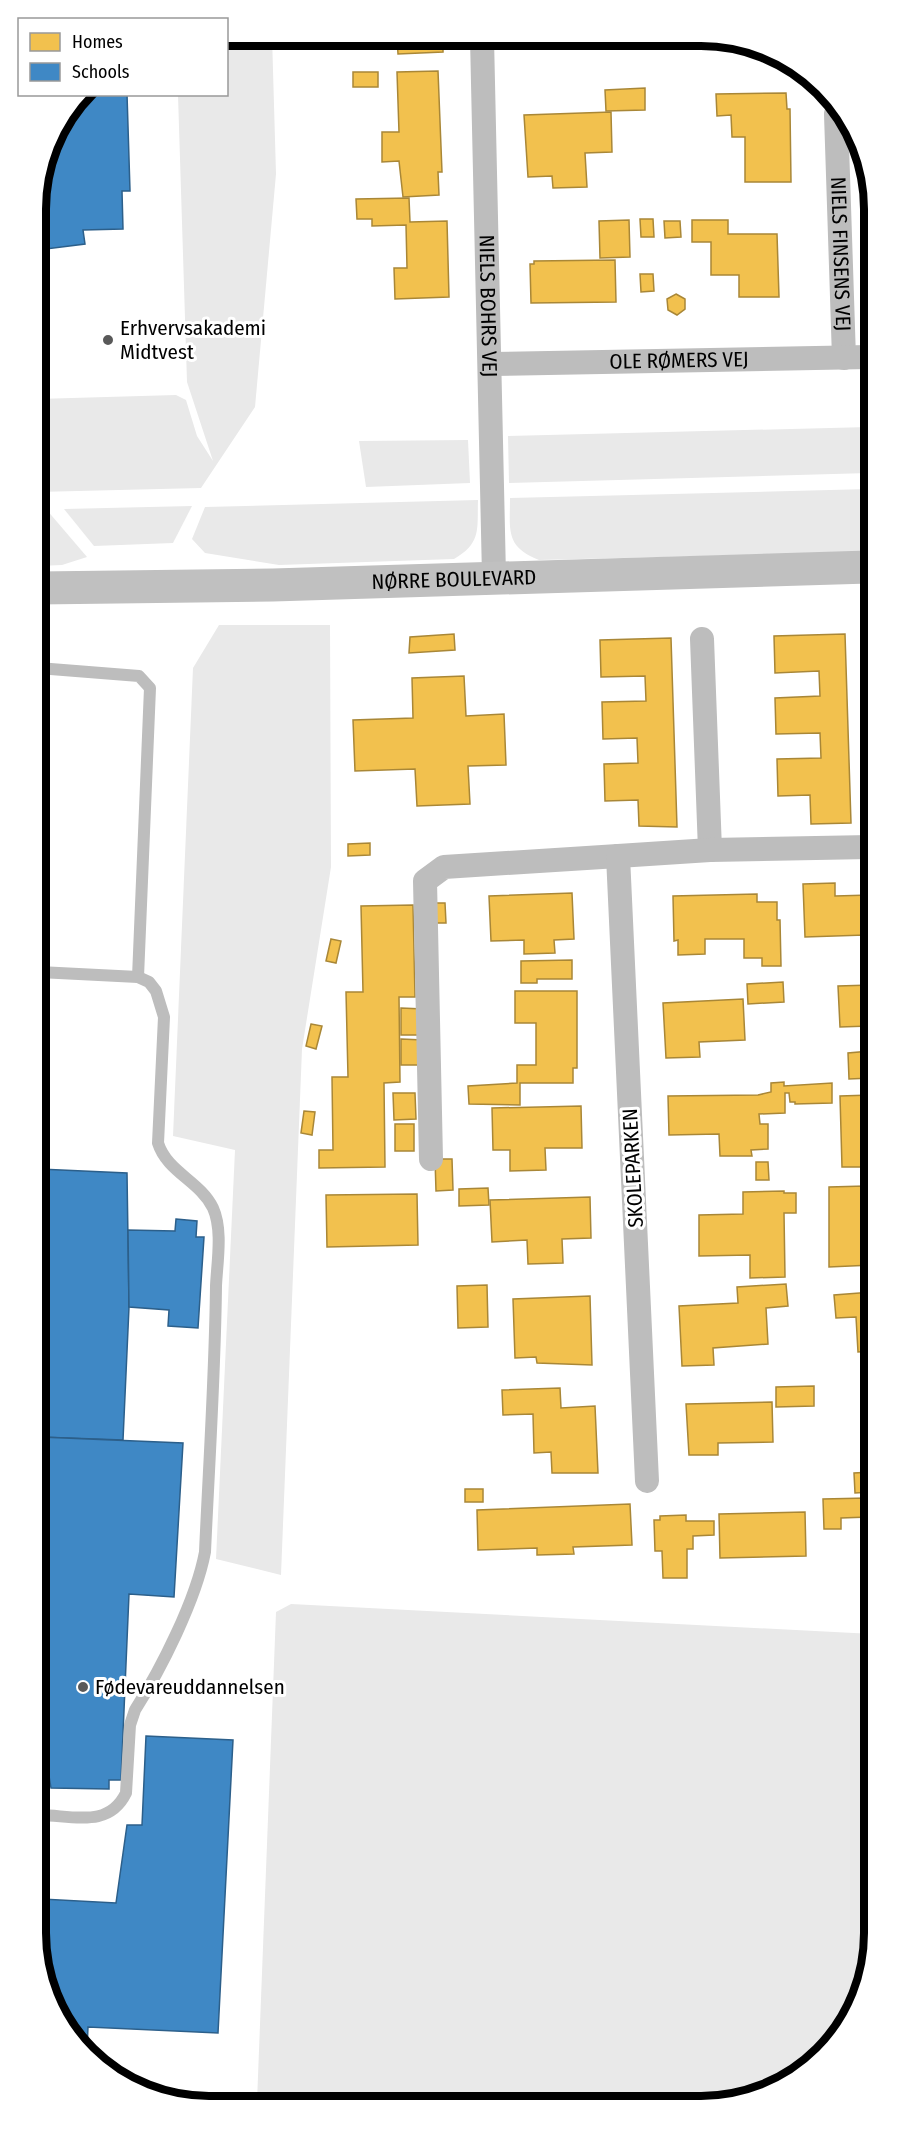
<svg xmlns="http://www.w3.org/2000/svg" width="910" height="2142" font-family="'Fira Sans Condensed',sans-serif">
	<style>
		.green { fill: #e9e9e9 }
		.homes { fill: #f2c14e; stroke: #a98737; stroke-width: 1.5 }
		.schools { fill: #3f88c5; stroke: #2c5f8a; stroke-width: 1.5 }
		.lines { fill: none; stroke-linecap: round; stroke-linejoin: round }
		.lane { stroke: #bdbdbd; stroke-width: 12 }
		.street { stroke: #bdbdbd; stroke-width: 24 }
		.secondary { stroke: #c0c0c0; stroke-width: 33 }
		.poi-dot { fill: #595959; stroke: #fff; stroke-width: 2 }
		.labels { text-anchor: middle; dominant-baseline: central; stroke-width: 6; stroke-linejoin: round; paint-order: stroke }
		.street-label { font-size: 21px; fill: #000; stroke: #fff }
		.poi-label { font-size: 21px; fill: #000; stroke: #fff; text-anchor: start }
		.rim { fill: none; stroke: #000; stroke-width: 8 }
	</style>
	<rect width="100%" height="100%" fill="#fff"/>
	<g class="green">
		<path d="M 227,36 L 272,36 L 276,174 L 255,407 L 201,488 L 37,492 L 37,399 L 176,395 L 186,400 L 197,436 L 213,461 L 187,382 L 178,95 L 226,94 Z"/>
		<path d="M 869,427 L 869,473 L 509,483 L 508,436 Z"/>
		<path d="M 468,440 L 470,483 L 366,487 L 359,441 Z"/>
		<path d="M 869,489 L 869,552 L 539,560 C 505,547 510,530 510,498 Z"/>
		<path d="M 478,500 C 477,528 482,543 454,559 L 279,565 L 205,553 L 192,539 L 205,507 Z"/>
		<path d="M 192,506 L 173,543 L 94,546 L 64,509 Z"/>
		<path d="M 37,509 L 46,509 L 87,557 L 62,565 L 38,566 Z"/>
		<path d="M 219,625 L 330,625 L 331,867 L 302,1049 L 281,1575 L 216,1559 L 235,1150 L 173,1136 L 193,668 Z"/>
		<path d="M 291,1604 L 873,1634 L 874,1943 L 861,1998 L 831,2047 L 796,2077 L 745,2100 L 257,2102 L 276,1612 Z"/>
	</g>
	<g class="homes">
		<path d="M 407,37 L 448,37 L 448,39 L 443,39 L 443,52 L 398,54 L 397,38 Z"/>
		<path d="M 572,38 L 611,39 L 611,46 L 572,47 Z"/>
		<path d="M 438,71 L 442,172 L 438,172 L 439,195 L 403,197 L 399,161 L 382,162 L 382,132 L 399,132 L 397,72 Z"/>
		<rect x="353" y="72" width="25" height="15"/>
		<path d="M 645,88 L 645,110 L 606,111 L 605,90 Z"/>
		<path d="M 786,93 L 787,109 L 790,109 L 791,182 L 745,182 L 745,137 L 732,137 L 731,115 L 717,116 L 716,94 Z"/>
		<path d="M 611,112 L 612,152 L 585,153 L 587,187 L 553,188 L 552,176 L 528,177 L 524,115 Z"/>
		<path d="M 409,198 L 410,222 L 447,221 L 449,297 L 395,299 L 394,268 L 407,268 L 406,225 L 372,226 L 372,219 L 357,219 L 356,199 Z"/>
		<path d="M 640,219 L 653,219 L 654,237 L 641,237 Z"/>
		<path d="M 629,220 L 630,257 L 600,258 L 599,221 Z"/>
		<path d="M 692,220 L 728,220 L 728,234 L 777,234 L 779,297 L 739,297 L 739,275 L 711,275 L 711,242 L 692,242 Z"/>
		<path d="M 664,221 L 680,221 L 681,237 L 665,238 Z"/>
		<path d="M 615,260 L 616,302 L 531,303 L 530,264 L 534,264 L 534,261 Z"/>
		<path d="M 640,274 L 653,274 L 654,291 L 641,292 Z"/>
		<path d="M 676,294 L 685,299 L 685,309 L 677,315 L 668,310 L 667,299 Z"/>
		<path d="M 454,634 L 455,650 L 409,653 L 410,637 Z"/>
		<path d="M 845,634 L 851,823 L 811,824 L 810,795 L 778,796 L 777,759 L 821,758 L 820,733 L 776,734 L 775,698 L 820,696 L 819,671 L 775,673 L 774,636 Z"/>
		<path d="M 671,638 L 677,827 L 639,826 L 638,800 L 605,801 L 604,764 L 638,763 L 637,738 L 603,739 L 602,702 L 646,701 L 645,676 L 601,677 L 600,640 Z"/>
		<path d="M 464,676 L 466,716 L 504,714 L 506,765 L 468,766 L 470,804 L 417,806 L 415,769 L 355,771 L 353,720 L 413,718 L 412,678 Z"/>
		<path d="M 370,843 L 370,855 L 348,856 L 348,844 Z"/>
		<path d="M 835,883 L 835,896 L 870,895 L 871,959 L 865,959 L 865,935 L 805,937 L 803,884 Z"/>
		<path d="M 572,893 L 574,939 L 554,940 L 555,953 L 524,954 L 524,940 L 491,941 L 489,896 Z"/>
		<path d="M 757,894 L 757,902 L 777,902 L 777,920 L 780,920 L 781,966 L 762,966 L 762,958 L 744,958 L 744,939 L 705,939 L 705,954 L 678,955 L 678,940 L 674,941 L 673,896 Z"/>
		<path d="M 433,903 L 445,903 L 446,923 L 434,923 Z"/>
		<path d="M 413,905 L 415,997 L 399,997 L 400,1082 L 384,1083 L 385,1167 L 319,1168 L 319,1150 L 333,1150 L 332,1077 L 348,1077 L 346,992 L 363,992 L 361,906 Z"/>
		<path d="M 331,939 L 341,941 L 336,963 L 326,961 Z"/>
		<path d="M 572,960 L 572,979 L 537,979 L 537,983 L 521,983 L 521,961 Z"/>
		<path d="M 783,982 L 784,1002 L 748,1004 L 747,984 Z"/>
		<path d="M 871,985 L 871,1078 L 849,1079 L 848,1053 L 870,1051 L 869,1026 L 840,1027 L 838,986 Z"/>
		<path d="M 515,991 L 577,991 L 577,1068 L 573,1068 L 573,1083 L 520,1083 L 520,1105 L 469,1104 L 468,1086 L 517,1083 L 517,1065 L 536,1065 L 536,1023 L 515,1023 Z"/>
		<path d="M 743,999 L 745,1040 L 699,1042 L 700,1057 L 666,1058 L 663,1003 Z"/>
		<path d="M 401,1008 L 423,1009 L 423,1035 L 401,1035 Z"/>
		<path d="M 311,1024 L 322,1026 L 316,1049 L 306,1046 Z"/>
		<path d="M 401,1039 L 423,1040 L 423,1065 L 401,1065 Z"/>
		<path d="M 784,1082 L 784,1086 L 832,1083 L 832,1103 L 795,1104 L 795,1102 L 790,1102 L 789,1093 L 785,1093 L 785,1113 L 759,1114 L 760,1124 L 768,1124 L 768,1149 L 751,1150 L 752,1156 L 720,1156 L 719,1134 L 669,1135 L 668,1096 L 758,1095 L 771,1092 L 771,1083 Z"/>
		<path d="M 393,1093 L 415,1093 L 416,1119 L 394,1120 Z"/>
		<path d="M 871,1095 L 871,1167 L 842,1167 L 840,1096 Z"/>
		<path d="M 581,1106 L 582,1148 L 545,1148 L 546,1170 L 510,1171 L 510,1150 L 493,1150 L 492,1108 Z"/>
		<path d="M 304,1111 L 315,1112 L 312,1135 L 301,1133 Z"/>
		<rect x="395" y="1124" width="19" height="27"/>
		<path d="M 435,1159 L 452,1159 L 453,1190 L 436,1191 Z"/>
		<path d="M 756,1162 L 768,1162 L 769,1180 L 756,1180 Z"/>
		<path d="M 865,1186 L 865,1202 L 871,1202 L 872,1265 L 829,1267 L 829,1187 Z"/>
		<path d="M 488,1188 L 489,1205 L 459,1206 L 459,1189 Z"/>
		<path d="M 784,1191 L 784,1193 L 796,1193 L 796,1213 L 784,1213 L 785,1277 L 750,1278 L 750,1255 L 699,1256 L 699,1215 L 743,1214 L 743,1192 Z"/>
		<path d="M 417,1194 L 418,1245 L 327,1247 L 326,1195 Z"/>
		<path d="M 590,1197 L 591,1238 L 562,1239 L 563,1263 L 528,1264 L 527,1240 L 492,1242 L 490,1200 Z"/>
		<path d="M 786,1284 L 788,1306 L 766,1308 L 768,1344 L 713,1348 L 714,1365 L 682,1366 L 679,1306 L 738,1303 L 737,1287 Z"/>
		<path d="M 487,1285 L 488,1327 L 458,1328 L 457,1286 Z"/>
		<path d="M 872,1292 L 872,1351 L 858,1352 L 856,1317 L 836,1318 L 834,1295 Z"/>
		<path d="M 590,1296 L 592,1365 L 537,1363 L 536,1357 L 515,1358 L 513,1299 Z"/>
		<path d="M 814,1386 L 814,1406 L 776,1407 L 776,1387 Z"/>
		<path d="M 560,1388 L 561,1408 L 595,1406 L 598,1473 L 552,1473 L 551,1452 L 534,1453 L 533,1414 L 503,1415 L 502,1390 Z"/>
		<path d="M 772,1402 L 773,1442 L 718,1443 L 718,1455 L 689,1455 L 686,1404 Z"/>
		<path d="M 872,1472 L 872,1492 L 855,1493 L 854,1473 Z"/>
		<rect x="465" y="1489" width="18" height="13"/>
		<path d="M 867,1498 L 868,1517 L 841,1518 L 841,1529 L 824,1529 L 823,1499 Z"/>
		<path d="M 630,1504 L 632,1545 L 573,1547 L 574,1554 L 537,1555 L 537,1548 L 478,1550 L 477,1510 Z"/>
		<path d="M 805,1512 L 806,1556 L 720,1558 L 719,1514 Z"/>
		<path d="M 686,1515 L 686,1521 L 714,1521 L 714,1535 L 693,1536 L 693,1549 L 687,1549 L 687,1578 L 663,1578 L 662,1551 L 655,1551 L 654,1520 L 660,1520 L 660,1516 Z"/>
	</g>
	<g class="schools">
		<path d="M 83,94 L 127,94 L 130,191 L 122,191 L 123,229 L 83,230 L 85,244 L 46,249 L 41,208 L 36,208 L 36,198 L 54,133 Z"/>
		<path d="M 39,1169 L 127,1173 L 129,1307 L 123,1440 L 40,1437 Z"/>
		<path d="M 176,1219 L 197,1221 L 196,1237 L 204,1237 L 198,1328 L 168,1326 L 169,1310 L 129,1307 L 128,1230 L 175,1231 Z"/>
		<path d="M 40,1437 L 183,1443 L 174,1597 L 129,1594 L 121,1780 L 109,1780 L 109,1789 L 51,1788 L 49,1776 L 41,1776 Z"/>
		<path d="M 146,1736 L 233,1740 L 218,2033 L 88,2027 L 87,2050 L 42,1977 L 42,1899 L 116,1903 L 127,1825 L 142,1825 Z"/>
	</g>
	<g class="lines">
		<g class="lane">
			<path d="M 38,668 L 139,676 L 150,688 L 138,977"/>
			<path d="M 39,972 L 138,977 L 149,982 L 156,991 L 164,1017 L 158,1143 C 167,1172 200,1181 213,1208 C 223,1230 217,1263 216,1286 C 215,1375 209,1463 205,1552 C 196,1600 161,1669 135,1710 L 130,1725 L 126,1793 C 109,1828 74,1816 41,1815"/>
		</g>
		<g class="street">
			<path id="s1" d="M 482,38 L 494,576"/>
			<path id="s2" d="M 836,114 L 844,358"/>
			<path id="s3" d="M 490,364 L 869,357"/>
			<path d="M 702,639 L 710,850"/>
			<path d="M 431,1159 L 425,881 L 444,867 L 618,856"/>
			<path d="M 647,1481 L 618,856 L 710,850 L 870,847"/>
		</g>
		<path class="secondary" id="s4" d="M 38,588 L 273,585 L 869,567"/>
	</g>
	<g class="poi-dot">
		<circle cx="108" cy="340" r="6"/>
		<circle cx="83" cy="1687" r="6"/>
	</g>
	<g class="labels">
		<g class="street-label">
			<text stroke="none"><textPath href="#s2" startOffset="140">NIELS FINSENS VEJ</textPath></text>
			<text stroke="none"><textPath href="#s1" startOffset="268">NIELS BOHRS VEJ</textPath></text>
			<text stroke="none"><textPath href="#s3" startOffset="189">OLE RØMERS VEJ</textPath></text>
			<text stroke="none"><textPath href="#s4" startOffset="416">NØRRE BOULEVARD</textPath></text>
			<text transform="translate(633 1168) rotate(-93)">SKOLEPARKEN</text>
		</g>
		<g class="poi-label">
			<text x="120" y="328">Erhvervsakademi<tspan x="120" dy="24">Midtvest</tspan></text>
			<text x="95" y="1687">Fødevareuddannelsen</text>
		</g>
	</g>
	<path d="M0 0H910V2142H0ZM209 46H701A163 163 0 0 1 864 209V1933A163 163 0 0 1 701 2096H209A163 163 0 0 1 46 1933V209A163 163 0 0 1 209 46Z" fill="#fff" fill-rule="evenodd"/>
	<path class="rim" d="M209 46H701A163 163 0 0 1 864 209V1933A163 163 0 0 1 701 2096H209A163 163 0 0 1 46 1933V209A163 163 0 0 1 209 46Z"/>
	<rect x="18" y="18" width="210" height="78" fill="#ffffff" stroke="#999999" stroke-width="1.5"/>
	<rect x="30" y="33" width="30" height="18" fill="#f2c14e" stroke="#999999" stroke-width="1.5"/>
	<text x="72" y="48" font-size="18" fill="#000000">Homes</text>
	<rect x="30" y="63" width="30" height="18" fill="#3f88c5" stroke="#999999" stroke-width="1.5"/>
	<text x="72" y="78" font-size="18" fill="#000000">Schools</text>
</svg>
